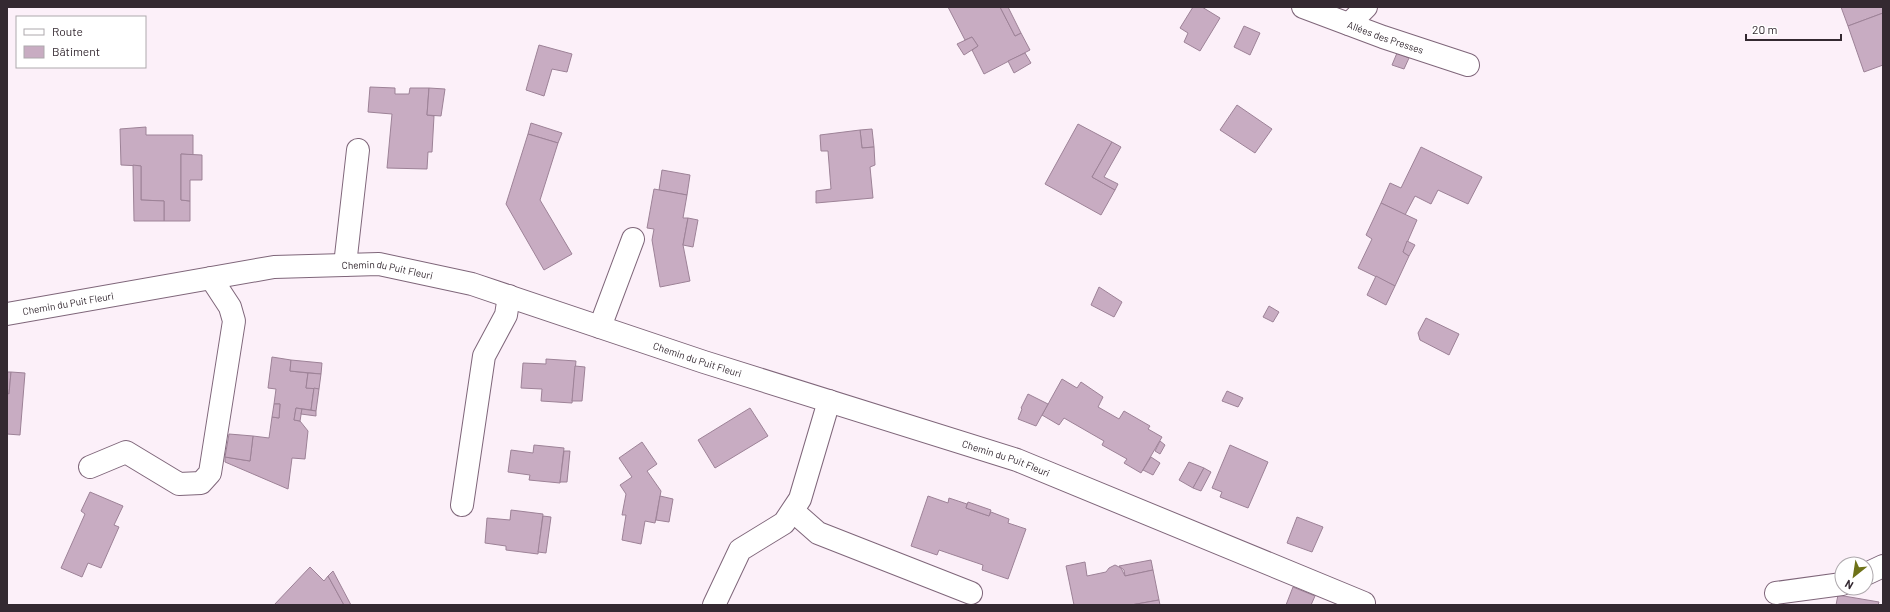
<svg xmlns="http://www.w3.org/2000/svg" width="1890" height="612" font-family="Barlow,sans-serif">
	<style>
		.building { fill: #c8acc2; stroke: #9d8297 }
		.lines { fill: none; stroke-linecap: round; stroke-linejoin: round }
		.minor-casing { stroke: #7f667a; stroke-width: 24 }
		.minor { stroke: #fff; stroke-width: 22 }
		.labels { text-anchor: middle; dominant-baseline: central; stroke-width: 3; stroke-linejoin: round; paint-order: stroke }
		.street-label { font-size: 10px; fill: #342931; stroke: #fff }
	</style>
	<rect width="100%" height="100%" fill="#fcf0f9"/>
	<g class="building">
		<path d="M 948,7 L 1000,7 L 1015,36 L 1021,33 L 1030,50 L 984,74 L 972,50 L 978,46 L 972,37 L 965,40 Z"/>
		<path d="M 1000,7 L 1008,7 L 1021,33 L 1015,36 Z"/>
		<path d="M 1193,7 L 1202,7 L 1220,18 L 1200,51 L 1184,42 L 1188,33 L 1180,28 Z"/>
		<path d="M 1841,7 L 1883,7 L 1883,13 L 1848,26 Z"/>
		<path d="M 1883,13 L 1883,65 L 1864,72 L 1848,26 Z"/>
		<path d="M 1244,26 L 1260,33 L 1250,55 L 1234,47 Z"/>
		<path d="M 972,37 L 978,46 L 964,55 L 957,44 Z"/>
		<path d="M 539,45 L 572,54 L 567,72 L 552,69 L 544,96 L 526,90 Z"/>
		<path d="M 1025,53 L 1031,63 L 1014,73 L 1008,61 Z"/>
		<path d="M 1397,53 L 1409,58 L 1404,69 L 1392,65 Z"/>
		<path d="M 370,87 L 395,88 L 395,94 L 409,94 L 410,88 L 429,88 L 427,115 L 434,116 L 432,152 L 428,152 L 427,169 L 387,168 L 392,114 L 368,112 Z"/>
		<path d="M 429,88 L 445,89 L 441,116 L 427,115 Z"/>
		<path d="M 1237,105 L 1272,129 L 1255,153 L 1220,130 Z"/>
		<path d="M 531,123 L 562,133 L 558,143 L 528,134 Z"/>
		<path d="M 1078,124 L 1112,142 L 1092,177 L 1115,190 L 1101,215 L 1045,184 Z"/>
		<path d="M 146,127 L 146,135 L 193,135 L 193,155 L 181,154 L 181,200 L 190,201 L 190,221 L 164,221 L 164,201 L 141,200 L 141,166 L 121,165 L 120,129 Z"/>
		<path d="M 872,129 L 874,147 L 862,148 L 860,130 Z"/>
		<path d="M 860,130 L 862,148 L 874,147 L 875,165 L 870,167 L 873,198 L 816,203 L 816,191 L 831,189 L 828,151 L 821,151 L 820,135 Z"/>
		<path d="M 528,134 L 558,143 L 540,200 L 572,254 L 544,270 L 506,204 Z"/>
		<path d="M 1112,142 L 1121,147 L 1104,177 L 1118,184 L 1115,190 L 1092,177 Z"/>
		<path d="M 1421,147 L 1482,177 L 1468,204 L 1438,190 L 1431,204 L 1415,196 L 1405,215 L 1381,203 L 1390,183 L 1401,188 Z"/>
		<path d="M 181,154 L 202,155 L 202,180 L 190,180 L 190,201 L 181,200 Z"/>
		<path d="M 133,165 L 141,166 L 141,200 L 164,201 L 164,221 L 134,221 Z"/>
		<path d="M 662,170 L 690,175 L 687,195 L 659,190 Z"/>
		<path d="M 654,189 L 687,195 L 683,218 L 688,218 L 683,245 L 690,281 L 660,287 L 652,240 L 654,229 L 647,228 Z"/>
		<path d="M 1381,203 L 1417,220 L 1403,252 L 1409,256 L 1395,286 L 1358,268 L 1372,239 L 1366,235 Z"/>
		<path d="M 688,218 L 698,220 L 693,247 L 683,245 Z"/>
		<path d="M 1407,241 L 1415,245 L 1409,256 L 1403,252 Z"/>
		<path d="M 1376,276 L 1395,286 L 1386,305 L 1367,295 Z"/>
		<path d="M 1099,287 L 1122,302 L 1114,317 L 1091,305 Z"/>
		<path d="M 1269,306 L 1279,312 L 1273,322 L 1263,317 Z"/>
		<path d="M 1426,318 L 1459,334 L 1449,355 L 1420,340 L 1418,333 Z"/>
		<path d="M 272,357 L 291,360 L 290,371 L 308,373 L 306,388 L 314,388 L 311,410 L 296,408 L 294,420 L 300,421 L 308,431 L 305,459 L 292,458 L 288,489 L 225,462 L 225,457 L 250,461 L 253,436 L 269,438 L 272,417 L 279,418 L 280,404 L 274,404 L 276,389 L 268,388 Z"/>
		<path d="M 546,359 L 576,361 L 572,403 L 541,401 L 542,389 L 521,388 L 523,363 L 546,364 Z"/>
		<path d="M 291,360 L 322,363 L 321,374 L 290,371 Z"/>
		<path d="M 575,366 L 585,367 L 582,401 L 572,401 Z"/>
		<path d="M 7,372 L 11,372 L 9,394 L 7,393 Z"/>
		<path d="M 11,372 L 25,373 L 20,435 L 7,434 L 7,393 L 9,394 Z"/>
		<path d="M 308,373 L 321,374 L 319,389 L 306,388 Z"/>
		<path d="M 1062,379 L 1077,388 L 1081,382 L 1103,397 L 1098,407 L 1119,419 L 1124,411 L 1150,426 L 1148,429 L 1162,437 L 1141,473 L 1124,463 L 1127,459 L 1102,445 L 1104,441 L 1064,418 L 1059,425 L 1042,415 Z"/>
		<path d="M 314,388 L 319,389 L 316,411 L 311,410 Z"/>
		<path d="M 1227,391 L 1243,398 L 1238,407 L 1222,401 Z"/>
		<path d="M 1028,394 L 1048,404 L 1036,426 L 1018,419 L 1022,409 L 1021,408 Z"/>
		<path d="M 274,404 L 280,404 L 279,418 L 272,417 Z"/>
		<path d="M 296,408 L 302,409 L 300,421 L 294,420 Z"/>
		<path d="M 750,408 L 768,436 L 715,468 L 698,440 Z"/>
		<path d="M 302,409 L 316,411 L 316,416 L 301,414 Z"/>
		<path d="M 229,434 L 253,436 L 250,461 L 225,457 Z"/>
		<path d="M 1160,441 L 1165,445 L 1160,454 L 1155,451 Z"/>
		<path d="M 642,442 L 657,464 L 647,471 L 661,491 L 655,523 L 645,521 L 641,544 L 622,540 L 626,515 L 622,515 L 626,494 L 620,485 L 632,477 L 619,458 Z"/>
		<path d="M 534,445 L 564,448 L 560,483 L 529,480 L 530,475 L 508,472 L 511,450 L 533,453 Z"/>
		<path d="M 1230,445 L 1268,462 L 1248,508 L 1220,497 L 1222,492 L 1212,488 Z"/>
		<path d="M 564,451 L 570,451 L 567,482 L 560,482 Z"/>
		<path d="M 1151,457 L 1160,463 L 1153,475 L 1143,470 Z"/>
		<path d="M 1189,462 L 1204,468 L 1193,488 L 1179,480 Z"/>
		<path d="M 1204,468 L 1211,472 L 1201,491 L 1193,488 Z"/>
		<path d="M 90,492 L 123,506 L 114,525 L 119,527 L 101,568 L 88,563 L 82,577 L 61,568 L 85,514 L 81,511 Z"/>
		<path d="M 660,496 L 673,499 L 669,522 L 656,520 Z"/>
		<path d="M 928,496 L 948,503 L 949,498 L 967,504 L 966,508 L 989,516 L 991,512 L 1009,519 L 1008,523 L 1026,529 L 1008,579 L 982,570 L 983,565 L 939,550 L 937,555 L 911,546 Z"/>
		<path d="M 968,502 L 991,510 L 989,516 L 966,508 Z"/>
		<path d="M 511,510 L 543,514 L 538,554 L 506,550 L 506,546 L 485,543 L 487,518 L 510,520 Z"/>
		<path d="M 543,516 L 551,517 L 546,553 L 538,552 Z"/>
		<path d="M 1297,517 L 1323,527 L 1312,552 L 1287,543 Z"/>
		<path d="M 1151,560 L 1153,570 L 1125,576 L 1124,570 L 1119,566 Z"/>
		<path d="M 1085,562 L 1087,576 L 1106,572 L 1109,568 L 1115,565 L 1121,568 L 1125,576 L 1153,570 L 1159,600 L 1131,605 L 1074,605 L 1066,566 Z"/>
		<path d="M 310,567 L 324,581 L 328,576 L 344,605 L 274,605 Z"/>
		<path d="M 333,571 L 351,605 L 344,605 L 328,576 Z"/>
		<path d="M 1293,587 L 1315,596 L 1311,605 L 1286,605 Z"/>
		<path d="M 1838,595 L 1879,602 L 1878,605 L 1836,605 Z"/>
		<path d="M 1159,600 L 1160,605 L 1131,605 Z"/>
	</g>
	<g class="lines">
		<defs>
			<g id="minor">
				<path id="s1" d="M 1303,7 L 1383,37 L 1468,65"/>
				<path d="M 1349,24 L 1366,7"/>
				<path d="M 345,265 L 358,150"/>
				<path id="s2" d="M 7,314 L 274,267 L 379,264 L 472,284 L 704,362 L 1017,460 L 1364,603"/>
				<path d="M 600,327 L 633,239"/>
				<path d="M 90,467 L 126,452 L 179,484 L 201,483 L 210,473 L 234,321 L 230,307 L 211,278"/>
				<path d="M 462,505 L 484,356 L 506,315 L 509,296"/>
				<path d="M 793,511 L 818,533 L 971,593"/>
				<path d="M 1866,574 L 1883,566"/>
				<path d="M 1776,593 L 1842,584"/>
				<path d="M 714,605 L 740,550 L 784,523 L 800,499 L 829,401"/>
			</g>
		</defs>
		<use href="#minor" class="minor-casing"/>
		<use href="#minor" class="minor"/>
	</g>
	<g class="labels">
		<g class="street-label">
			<text stroke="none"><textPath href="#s1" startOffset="88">Allées des Presses</textPath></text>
			<text stroke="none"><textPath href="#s2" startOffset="385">Chemin du Puit Fleuri</textPath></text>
			<text stroke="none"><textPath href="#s2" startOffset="62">Chemin du Puit Fleuri</textPath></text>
			<text stroke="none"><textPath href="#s2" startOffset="709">Chemin du Puit Fleuri</textPath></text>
			<text stroke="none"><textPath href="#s2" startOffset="1033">Chemin du Puit Fleuri</textPath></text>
		</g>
	</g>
	<rect width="1890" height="612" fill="none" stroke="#342931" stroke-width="16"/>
	<rect x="16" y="16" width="130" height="52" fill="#ffffff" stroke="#aea9ad"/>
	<rect x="24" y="29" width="20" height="6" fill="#ffffff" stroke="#aea9ad"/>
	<text x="52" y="36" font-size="12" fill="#342931">Route</text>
	<rect x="24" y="46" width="20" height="12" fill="#c8acc2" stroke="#aea9ad"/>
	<text x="52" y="56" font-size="12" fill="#342931">Bâtiment</text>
	<g transform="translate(1854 576) rotate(210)"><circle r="19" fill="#ffffff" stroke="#aea9ad"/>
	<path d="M0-3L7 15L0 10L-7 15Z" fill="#6e7218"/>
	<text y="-6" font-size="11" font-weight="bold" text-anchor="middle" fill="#342931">N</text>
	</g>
	<path d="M1746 34v6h95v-6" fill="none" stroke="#342931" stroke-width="2"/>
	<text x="1752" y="34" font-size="12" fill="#342931" stroke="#ffffff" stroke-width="3" paint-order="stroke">20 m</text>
</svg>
